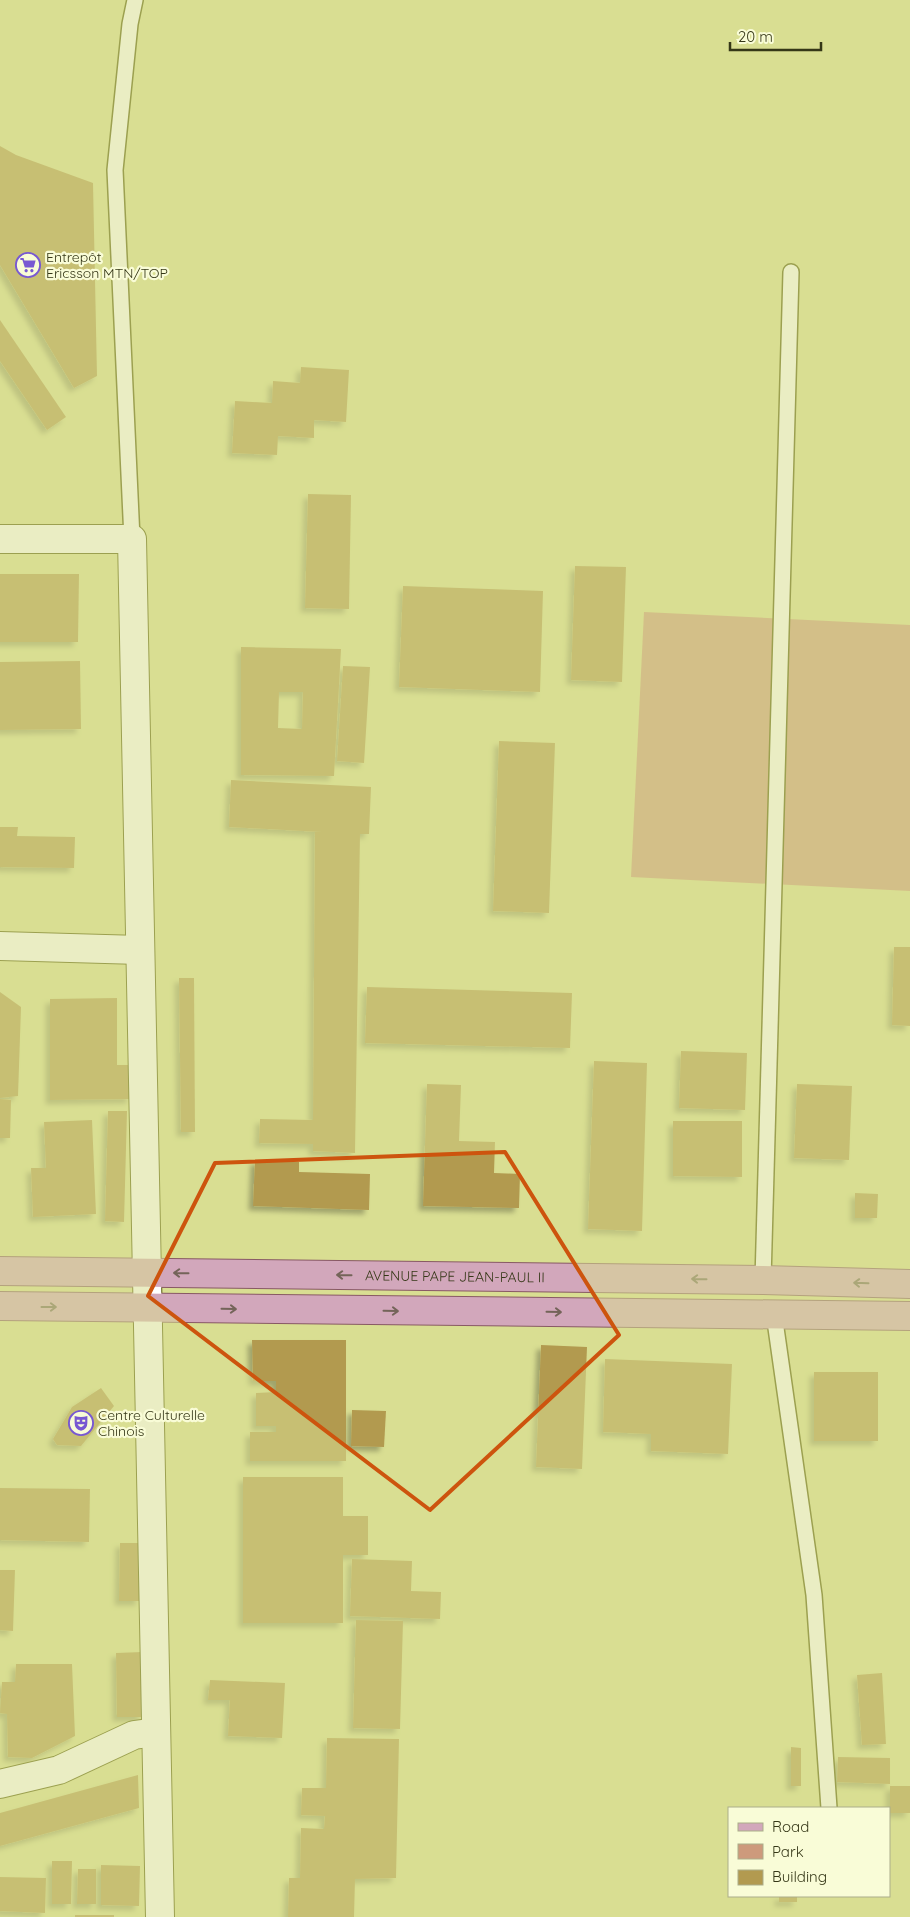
<svg xmlns="http://www.w3.org/2000/svg" width="910" height="1917" font-family="Quicksand,sans-serif">
	<style>
		.green { fill: #cd9a7c }
		.building { fill: #b29a50; fill-rule: evenodd; filter: url(#shadow) }
		.lines { fill: none; stroke-linecap: round; stroke-linejoin: round }
		.service-casing { stroke: #535600; stroke-width: 18 }
		.minor-casing { stroke: #535600; stroke-width: 30 }
		.primary-casing { stroke: #885964; stroke-width: 30 }
		.service { stroke: #fff; stroke-width: 15 }
		.minor { stroke: #fff; stroke-width: 28 }
		.primary { stroke: #d2a7bb; stroke-width: 28 }
		.oneway { stroke: #746459 }
		.marked { fill: none; stroke: #cd540e; stroke-width: 4; stroke-linejoin: round }
		.labels { text-anchor: middle; dominant-baseline: central; stroke-width: 4.5; stroke-linejoin: round; paint-order: stroke }
		.poi-label { font-size: 14px; fill: #353717; stroke: #f9fcd7; text-anchor: start }
		.street-label { font-size: 14px; fill: #353717; stroke: #f9fcd7 }
	</style>
	<defs>
		<filter id="shadow"><feDropShadow dx="-4.5" dy="4.5" stdDeviation="2.5" flood-color="#0004"/></filter>
	</defs>
	<rect width="100%" height="100%" fill="#d9de92"/>
	<path class="green" d="M 644,612 L 910,625 L 910,891 L 631,877 Z"/>
	<g class="building">
		<path d="M 0,146 L 16,155 L 93,183 L 97,376 L 74,388 L 0,265 Z"/>
		<path d="M 0,320 L 66,417 L 47,430 L 0,361 Z"/>
		<path d="M 301,367 L 349,370 L 346,422 L 314,420 L 314,438 L 278,436 L 277,455 L 232,453 L 235,401 L 272,403 L 273,381 L 300,383 Z"/>
		<path d="M 308,494 L 351,495 L 349,609 L 305,608 Z"/>
		<path d="M 575,566 L 626,567 L 622,682 L 571,680 Z"/>
		<path d="M 0,574 L 79,574 L 78,642 L 0,642 Z"/>
		<path d="M 403,586 L 543,591 L 540,692 L 399,687 Z"/>
		<path d="M 241,647 L 341,649 L 334,776 L 241,775 ZM 279,692 L 303,692 L 302,729 L 278,728 Z"/>
		<path d="M 80,661 L 81,729 L 0,730 L 0,662 Z"/>
		<path d="M 343,666 L 370,667 L 364,763 L 337,761 Z"/>
		<path d="M 499,741 L 555,743 L 549,913 L 493,911 Z"/>
		<path d="M 231,780 L 371,787 L 369,834 L 360,834 L 355,1153 L 313,1151 L 313,1144 L 259,1143 L 260,1119 L 313,1120 L 315,832 L 322,832 L 229,827 Z"/>
		<path d="M 0,827 L 18,827 L 17,836 L 75,837 L 74,868 L 0,867 Z"/>
		<path d="M 894,947 L 910,947 L 910,1026 L 892,1025 Z"/>
		<path d="M 179,978 L 194,978 L 195,1132 L 181,1132 Z"/>
		<path d="M 367,987 L 572,993 L 570,1048 L 365,1043 Z"/>
		<path d="M 0,992 L 21,1007 L 18,1096 L 0,1098 Z"/>
		<path d="M 117,998 L 117,1065 L 131,1065 L 131,1099 L 50,1100 L 50,999 Z"/>
		<path d="M 681,1051 L 747,1053 L 745,1110 L 679,1108 Z"/>
		<path d="M 594,1061 L 647,1063 L 642,1231 L 588,1229 Z"/>
		<path d="M 427,1084 L 461,1085 L 459,1141 L 495,1142 L 494,1173 L 520,1174 L 519,1208 L 423,1206 Z"/>
		<path d="M 797,1084 L 852,1086 L 849,1160 L 794,1158 Z"/>
		<path d="M 0,1099 L 11,1100 L 10,1138 L 0,1138 Z"/>
		<path d="M 108,1111 L 127,1111 L 124,1222 L 105,1221 Z"/>
		<path d="M 92,1120 L 96,1214 L 33,1217 L 31,1168 L 46,1168 L 44,1122 Z"/>
		<path d="M 673,1121 L 742,1121 L 742,1177 L 673,1176 Z"/>
		<path d="M 255,1160 L 299,1162 L 299,1172 L 370,1174 L 369,1210 L 253,1206 Z"/>
		<path d="M 855,1193 L 878,1194 L 877,1218 L 855,1218 Z"/>
		<path d="M 252,1340 L 346,1340 L 346,1461 L 250,1461 L 250,1432 L 276,1432 L 276,1426 L 256,1426 L 256,1393 L 276,1392 L 276,1381 L 253,1381 Z"/>
		<path d="M 541,1345 L 587,1347 L 582,1469 L 536,1467 Z"/>
		<path d="M 605,1359 L 732,1364 L 728,1454 L 651,1451 L 651,1434 L 603,1432 Z"/>
		<rect x="814" y="1372" width="64" height="69"/>
		<path d="M 101,1388 L 114,1406 L 81,1446 L 57,1445 L 53,1439 L 72,1407 Z"/>
		<path d="M 352,1410 L 386,1411 L 384,1447 L 351,1446 Z"/>
		<path d="M 243,1477 L 343,1477 L 343,1516 L 368,1516 L 368,1555 L 343,1555 L 343,1623 L 243,1623 Z"/>
		<path d="M 0,1488 L 90,1489 L 89,1542 L 0,1540 Z"/>
		<path d="M 120,1543 L 141,1543 L 140,1601 L 119,1601 Z"/>
		<path d="M 352,1559 L 412,1561 L 411,1591 L 441,1592 L 440,1619 L 350,1616 Z"/>
		<path d="M 0,1570 L 15,1570 L 13,1631 L 0,1630 Z"/>
		<path d="M 356,1620 L 403,1621 L 400,1729 L 353,1728 Z"/>
		<path d="M 142,1652 L 143,1717 L 117,1717 L 116,1653 Z"/>
		<path d="M 16,1664 L 72,1664 L 75,1736 L 32,1758 L 8,1757 L 7,1714 L 0,1713 L 2,1682 L 15,1682 Z"/>
		<path d="M 882,1673 L 886,1744 L 862,1745 L 857,1675 Z"/>
		<path d="M 210,1680 L 285,1683 L 282,1738 L 228,1736 L 230,1700 L 208,1700 Z"/>
		<path d="M 327,1738 L 399,1739 L 396,1878 L 355,1879 L 354,1917 L 288,1917 L 289,1878 L 300,1878 L 301,1828 L 324,1829 L 325,1816 L 301,1815 L 302,1788 L 326,1788 Z"/>
		<path d="M 791,1747 L 801,1748 L 801,1786 L 791,1786 Z"/>
		<path d="M 838,1757 L 890,1758 L 890,1784 L 837,1782 Z"/>
		<path d="M 138,1775 L 139,1808 L 0,1846 L 0,1813 Z"/>
		<rect x="890" y="1786" width="20" height="27"/>
		<path d="M 52,1861 L 72,1861 L 71,1904 L 52,1904 Z"/>
		<path d="M 101,1865 L 140,1866 L 139,1906 L 101,1905 Z"/>
		<path d="M 78,1869 L 96,1869 L 96,1904 L 77,1904 Z"/>
		<path d="M 0,1877 L 46,1878 L 45,1913 L 0,1911 Z"/>
		<rect x="779" y="1896" width="18" height="6"/>
		<rect x="75" y="1915" width="39" height="2"/>
	</g>
	<g class="lines">
		<defs>
			<g id="service">
				<path d="M 132,539 L 115,170 L 130,24 L 135,0"/>
				<path d="M 763,1280 L 791,272"/>
				<path d="M 774,1314 L 814,1595 L 829,1808"/>
			</g>
			<g id="minor">
				<path d="M 0,539 L 132,539 L 160,1917"/>
				<path d="M 0,946 L 140,950"/>
				<path d="M 0,1784 L 59,1770 L 134,1735 L 156,1732"/>
			</g>
			<g id="primary">
				<path id="s1" d="M 0,1271 L 763,1280 L 910,1284"/>
				<path d="M 0,1306 L 910,1316"/>
			</g>
		</defs>
		<use href="#service" class="service-casing"/>
		<use href="#minor" class="minor-casing"/>
		<use href="#primary" class="primary-casing"/>
		<use href="#service" class="service"/>
		<use href="#minor" class="minor"/>
		<use href="#primary" class="primary"/>
	</g>
	<defs><path id="oneway-shaft" d="M-6 0H5M1.5-3L5.5 0L1.5 3" fill="none" stroke-width="1.6" stroke-linecap="round" stroke-linejoin="round" transform="scale(1.25)"/></defs>
	<g class="oneway">
		<use href="#oneway-shaft" transform="translate(181 1273) rotate(-179)"/>
		<use href="#oneway-shaft" transform="translate(344 1275) rotate(-179)"/>
		<use href="#oneway-shaft" transform="translate(699 1279) rotate(-179)"/>
		<use href="#oneway-shaft" transform="translate(861 1283) rotate(-178)"/>
		<use href="#oneway-shaft" transform="translate(49 1307)"/>
		<use href="#oneway-shaft" transform="translate(229 1309) rotate(1)"/>
		<use href="#oneway-shaft" transform="translate(391 1311) rotate(1)"/>
		<use href="#oneway-shaft" transform="translate(554 1312) rotate(1)"/>
	</g>
	<path d="M0 0H910V1917H0ZM 505,1152 L 619,1335 L 430,1510 L 148,1296 L 215,1163 Z" fill="#d9de92" fill-opacity=".55" fill-rule="evenodd"/>
	<path class="marked" d="M 505,1152 L 619,1335 L 430,1510 L 148,1296 L 215,1163 Z"/>
	<defs>
		<symbol id="supermarket-ring" viewBox="-11 -11 22 22"><circle r="9.5" fill="#f9fcd7" stroke="#7858d2" stroke-width="1.5"/><path d="M-6-5.5h2.5l.6 2H6L4.5 2H-2.5L-4.4-4H-6ZM-1.5 3.2a1.3 1.3 0 1 0 .1 0ZM3 3.2a1.3 1.3 0 1 0 .1 0Z" fill="#7858d2"/></symbol>
		<symbol id="theatre-ring" viewBox="-11 -11 22 22"><circle r="9.5" fill="#f9fcd7" stroke="#7858d2" stroke-width="1.5"/><path d="M-5-5.5Q0-4 5-5.5V0Q5 5 0 6Q-5 5-5 0ZM-3.3-2.5H-1v1.5H-3.3ZM1-2.5H3.3v1.5H1ZM-2.8 1Q0 5.5 2.8 1Z" fill="#7858d2"/></symbol>
	</defs>
	<g fill-rule="evenodd">
		<use href="#supermarket-ring" x="14" y="251" width="28" height="28"/>
		<use href="#theatre-ring" x="67" y="1409" width="28" height="28"/>
	</g>
	<g class="labels">
		<g class="poi-label">
			<text x="46" y="257">Entrepôt<tspan x="46" dy="16">Ericsson MTN/TOP</tspan></text>
			<text x="98" y="1415">Centre Culturelle<tspan x="98" dy="16">Chinois</tspan></text>
		</g>
		<g class="street-label">
			<text stroke="none"><textPath href="#s1" startOffset="455">AVENUE PAPE JEAN-PAUL II</textPath></text>
		</g>
	</g>
	<rect x="728" y="1807" width="162" height="90" fill="#f9fcd7" stroke="#abad8a"/>
	<rect x="738" y="1823" width="25" height="8" fill="#d2a7bb" stroke="#abad8a"/>
	<text x="772" y="1832" font-size="15" fill="#353717">Road</text>
	<rect x="738" y="1844" width="25" height="15" fill="#cd9a7c" stroke="#abad8a"/>
	<text x="772" y="1857" font-size="15" fill="#353717">Park</text>
	<rect x="738" y="1870" width="25" height="15" fill="#b29a50" stroke="#abad8a"/>
	<text x="772" y="1882" font-size="15" fill="#353717">Building</text>
	<path d="M730 42v8h91v-8" fill="none" stroke="#353717" stroke-width="2.5"/>
	<text x="738" y="42" font-size="15" fill="#353717" stroke="#f9fcd7" stroke-width="4" paint-order="stroke">20 m</text>
</svg>
